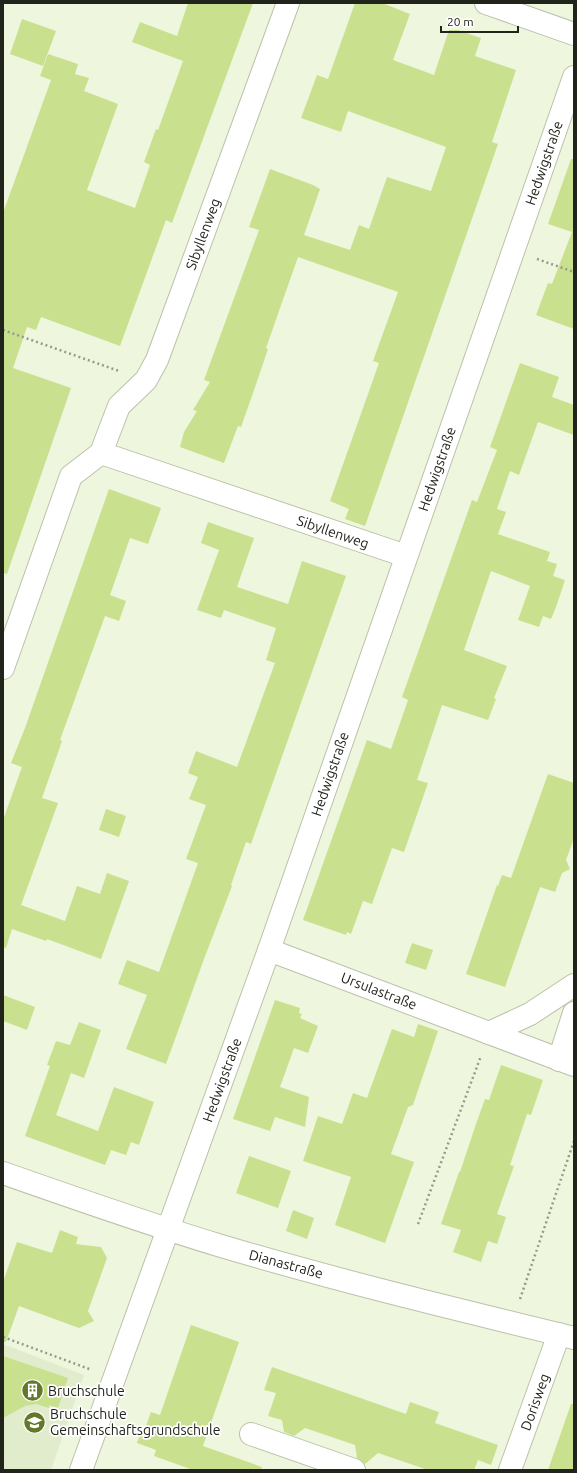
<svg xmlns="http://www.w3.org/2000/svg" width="577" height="1473" font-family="Ubuntu,sans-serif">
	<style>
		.built { fill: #e1eccc }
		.building { fill: #c9e18f }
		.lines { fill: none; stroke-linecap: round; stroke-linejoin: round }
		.minor-casing { stroke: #bac2aa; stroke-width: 24 }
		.path { stroke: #959b8a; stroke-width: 2.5; stroke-dasharray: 2 3; stroke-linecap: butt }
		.minor { stroke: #fff; stroke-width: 22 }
		.labels { text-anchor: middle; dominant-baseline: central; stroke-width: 3.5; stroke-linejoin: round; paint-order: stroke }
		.street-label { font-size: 14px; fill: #21241b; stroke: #fff }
		.poi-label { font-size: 14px; fill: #21241b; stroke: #fff; text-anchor: start }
	</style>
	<rect width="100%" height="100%" fill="#eef6de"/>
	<path class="built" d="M 3,1344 L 84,1375 L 51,1470 L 3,1470 Z"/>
	<g class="building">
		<path d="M 188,3 L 253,3 L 172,223 L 166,220 L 120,346 L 41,317 L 36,330 L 27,327 L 13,368 L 71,388 L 7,574 L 3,573 L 3,213 L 51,80 L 40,76 L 48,54 L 78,64 L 75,74 L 89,78 L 84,91 L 118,104 L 87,190 L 135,208 L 150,165 L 144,162 L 156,129 L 158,130 L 183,61 L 132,42 L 140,22 L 177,36 Z"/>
		<path d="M 355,3 L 382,3 L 410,14 L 393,60 L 434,75 L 449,30 L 458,30 L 481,38 L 475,56 L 516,70 L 492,142 L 498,144 L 365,526 L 345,519 L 349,509 L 330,501 L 379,363 L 373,361 L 398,292 L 298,257 L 266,348 L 268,349 L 252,396 L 241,427 L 238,426 L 224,463 L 180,447 L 184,432 L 197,411 L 193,410 L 210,382 L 204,380 L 259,230 L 249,227 L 270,169 L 313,185 L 320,189 L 304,235 L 350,250 L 359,225 L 369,229 L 387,177 L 431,191 L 446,147 L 348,111 L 341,132 L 301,118 L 317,75 L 328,79 Z"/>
		<path d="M 22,19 L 56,31 L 43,66 L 10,54 Z"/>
		<path d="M 571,159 L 574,159 L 574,329 L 536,315 L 548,283 L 552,284 L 572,232 L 548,224 Z"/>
		<path d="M 520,363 L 559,377 L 552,397 L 574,405 L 574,435 L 538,422 L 519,475 L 510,471 L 497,509 L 506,512 L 498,534 L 550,552 L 547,561 L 557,564 L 553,576 L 565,580 L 556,607 L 551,619 L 543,616 L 539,627 L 518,620 L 530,586 L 491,571 L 464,650 L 507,666 L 494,698 L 496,699 L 488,720 L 442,705 L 417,780 L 428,783 L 404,852 L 392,848 L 372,904 L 363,901 L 351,934 L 347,932 L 346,935 L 303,920 L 367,740 L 391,749 L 408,700 L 402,697 L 472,500 L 477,502 L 497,450 L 490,447 Z"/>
		<path d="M 109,489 L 161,508 L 148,544 L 130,538 L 110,595 L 126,601 L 119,621 L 105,616 L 60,740 L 62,741 L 42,798 L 58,803 L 21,905 L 65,921 L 77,886 L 100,894 L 107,873 L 129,881 L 101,959 L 47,939 L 46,941 L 12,929 L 6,948 L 3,947 L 3,820 L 22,767 L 11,763 L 25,728 Z"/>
		<path d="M 208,522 L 254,538 L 237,587 L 288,604 L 302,561 L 346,576 L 251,844 L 246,842 L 231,885 L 232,886 L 204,959 L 166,1064 L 126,1049 L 147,995 L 118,984 L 127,960 L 159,972 L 198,863 L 186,859 L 206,805 L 189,799 L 198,777 L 188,773 L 196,751 L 237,767 L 275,663 L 266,660 L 276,628 L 224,610 L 221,618 L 197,610 L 219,550 L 201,543 Z"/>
		<path d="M 548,774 L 574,783 L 574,838 L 566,860 L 570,869 L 562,873 L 555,892 L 540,887 L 505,987 L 466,974 L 497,885 L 498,886 L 502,875 L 511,878 Z"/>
		<path d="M 106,809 L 126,816 L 119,837 L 99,830 Z"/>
		<path d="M 412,943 L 433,950 L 426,970 L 405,963 Z"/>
		<path d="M 3,995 L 35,1007 L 27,1030 L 3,1021 Z"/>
		<path d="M 275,1000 L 300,1008 L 299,1013 L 302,1014 L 300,1018 L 318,1026 L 308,1053 L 294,1048 L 280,1087 L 309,1097 L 305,1127 L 275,1117 L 270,1131 L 233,1119 Z"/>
		<path d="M 79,1022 L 101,1030 L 84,1078 L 71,1073 L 56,1115 L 98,1131 L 114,1087 L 154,1102 L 139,1145 L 131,1142 L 126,1155 L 111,1150 L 105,1165 L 25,1136 L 50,1066 L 47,1065 L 56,1041 L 70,1045 Z"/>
		<path d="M 418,1024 L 438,1031 L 413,1105 L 408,1107 L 391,1154 L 414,1162 L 385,1243 L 335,1225 L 351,1177 L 303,1161 L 318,1116 L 342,1124 L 353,1093 L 367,1098 L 392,1029 L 414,1037 Z"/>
		<path d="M 501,1065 L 543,1080 L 531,1115 L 527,1114 L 510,1165 L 514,1166 L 497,1214 L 506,1217 L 497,1244 L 488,1241 L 481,1262 L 453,1252 L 461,1230 L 441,1224 L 459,1172 L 460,1172 L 476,1124 L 485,1099 L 489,1100 Z"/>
		<path d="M 249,1156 L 291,1171 L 278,1208 L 236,1193 Z"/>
		<path d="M 293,1210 L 314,1218 L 307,1239 L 286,1231 Z"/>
		<path d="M 60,1230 L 78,1237 L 76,1244 L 101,1247 L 107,1258 L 88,1311 L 94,1321 L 79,1328 L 19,1306 L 6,1342 L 3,1342 L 3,1282 L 17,1242 L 52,1253 Z"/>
		<path d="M 191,1325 L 239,1342 L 203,1446 L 262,1467 L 261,1470 L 193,1470 L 154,1456 L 156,1450 L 137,1443 L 142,1428 L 146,1426 L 151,1412 L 160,1415 Z"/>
		<path d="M 3,1356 L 68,1378 L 58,1408 L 49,1405 L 49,1408 L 36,1404 L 25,1406 L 3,1418 Z"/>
		<path d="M 272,1367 L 406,1414 L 410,1402 L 439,1412 L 435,1423 L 498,1445 L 491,1465 L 478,1460 L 474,1470 L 428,1470 L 378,1453 L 365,1464 L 363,1462 L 357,1458 L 355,1445 L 305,1428 L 294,1436 L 284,1432 L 282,1420 L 268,1416 L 276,1393 L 264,1390 Z"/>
		<path d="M 571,1404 L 574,1404 L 574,1470 L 548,1470 Z"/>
	</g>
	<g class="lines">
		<defs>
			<g id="minor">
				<path d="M 486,3 L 574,34"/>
				<path d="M 101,453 L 406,556"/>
				<path d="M 3,668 L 71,476 L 101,453 L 119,406 L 146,380 L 157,360 L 288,3"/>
				<path d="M 269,950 L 574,1065"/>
				<path d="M 489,1033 L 530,1014 L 574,985"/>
				<path d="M 559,1060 L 574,1013"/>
				<path d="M 3,1173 C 74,1198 145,1223 218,1245 C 335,1280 455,1309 574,1338"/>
				<path d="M 251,1434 L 354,1470"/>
				<path d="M 81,1470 L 269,950 L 574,77"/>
				<path d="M 510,1470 L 559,1334"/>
			</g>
		</defs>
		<use href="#minor" class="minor-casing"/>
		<g class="path">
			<path d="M 537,259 L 574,272"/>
			<path d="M 3,330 L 119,371"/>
			<path d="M 418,1224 L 481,1056"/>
			<path d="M 520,1299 L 574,1141"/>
			<path d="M 3,1337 L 92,1370"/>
		</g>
		<use href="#minor" class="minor"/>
	</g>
	<defs>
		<symbol id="building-disc" viewBox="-11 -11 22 22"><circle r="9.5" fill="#647829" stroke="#fff"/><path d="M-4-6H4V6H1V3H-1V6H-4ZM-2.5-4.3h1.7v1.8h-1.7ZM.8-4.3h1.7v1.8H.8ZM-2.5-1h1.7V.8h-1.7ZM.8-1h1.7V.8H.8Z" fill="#fff"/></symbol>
		<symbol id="school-disc" viewBox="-11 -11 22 22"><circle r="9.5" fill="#647829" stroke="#fff"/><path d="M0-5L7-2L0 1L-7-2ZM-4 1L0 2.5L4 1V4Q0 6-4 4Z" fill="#fff"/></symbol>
	</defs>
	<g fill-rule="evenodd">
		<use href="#building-disc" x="20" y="1378" width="25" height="25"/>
		<use href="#school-disc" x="22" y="1410" width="25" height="25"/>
	</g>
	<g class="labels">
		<g class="street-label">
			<text transform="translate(544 163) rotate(-71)">Hedwigstraße</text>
			<text transform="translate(203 234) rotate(-70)">Sibyllenweg</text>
			<text transform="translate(437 469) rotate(-71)">Hedwigstraße</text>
			<text transform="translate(333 532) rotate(19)">Sibyllenweg</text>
			<text transform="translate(330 774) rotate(-71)">Hedwigstraße</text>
			<text transform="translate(379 991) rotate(21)">Ursulastraße</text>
			<text transform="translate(222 1080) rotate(-70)">Hedwigstraße</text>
			<text transform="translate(286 1264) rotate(15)">Dianastraße</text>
			<text transform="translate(535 1402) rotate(-70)">Dorisweg</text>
		</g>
		<g class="poi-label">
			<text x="48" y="1391">Bruchschule</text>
			<text x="50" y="1414">Bruchschule<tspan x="50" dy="16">Gemeinschaftsgrundschule</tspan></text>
		</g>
	</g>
	<rect width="577" height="1473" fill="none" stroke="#21241b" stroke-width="8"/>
	<path d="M441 26v6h77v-6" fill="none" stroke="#21241b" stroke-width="2"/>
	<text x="447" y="26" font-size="12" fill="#21241b" stroke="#ffffff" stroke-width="3" paint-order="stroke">20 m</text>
</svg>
